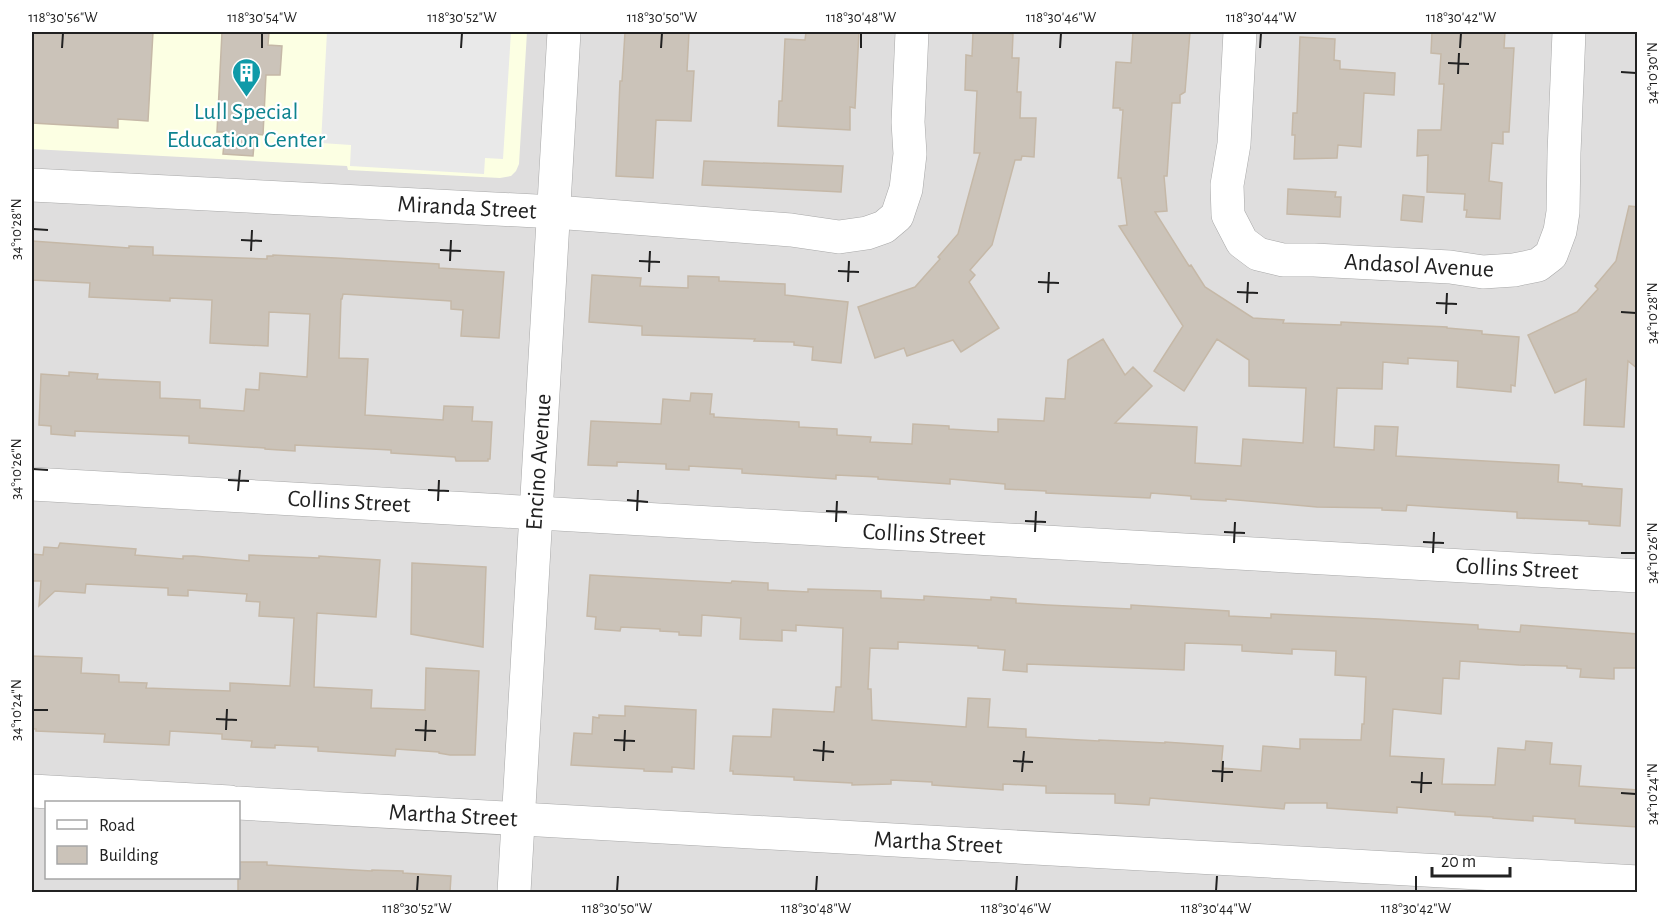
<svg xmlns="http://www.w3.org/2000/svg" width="1669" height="924" font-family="'Alegreya Sans',sans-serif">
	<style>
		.residential { fill: #dfdede; fill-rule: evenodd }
		.education { fill: #fcffe3 }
		.parking { fill: #e9e9e9 }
		.building { fill: #cbc3b9; stroke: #c5b8a7; stroke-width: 1.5; fill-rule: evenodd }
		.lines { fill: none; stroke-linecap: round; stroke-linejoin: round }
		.minor-casing { stroke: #a8a8a8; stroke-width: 34 }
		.minor { stroke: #fff; stroke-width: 33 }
		.ticks { fill: none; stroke: #212121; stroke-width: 2 }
		.labels { text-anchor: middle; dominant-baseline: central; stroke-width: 4.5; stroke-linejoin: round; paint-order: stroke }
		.culture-label { font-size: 24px; fill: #0d838f; stroke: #fff }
		.street-label { font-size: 24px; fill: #212121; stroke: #fff }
		.neatline { fill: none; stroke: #212121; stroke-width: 2 }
		.ticks-label { font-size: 15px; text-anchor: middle; fill: #212121 }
	</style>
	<rect width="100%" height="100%" fill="#f2f0e7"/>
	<path class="residential" d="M 32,32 L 1637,32 L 1637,892 L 32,892 ZM 46,802 L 238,802 L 238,878 L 46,878 Z"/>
	<path class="education" d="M 32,32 L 527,32 L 519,164 L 516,171 L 511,176 L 500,178 L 348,170 L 347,166 L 32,149 Z"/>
	<path class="parking" d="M 327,32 L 511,32 L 503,159 L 485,158 L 484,174 L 350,166 L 351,145 L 321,143 Z"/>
	<g class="building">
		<path d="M 32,32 L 153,32 L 148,121 L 118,119 L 118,128 L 32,123 Z"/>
		<path d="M 222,32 L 269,32 L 268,45 L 282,46 L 280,75 L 266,75 L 263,135 L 255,134 L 253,156 L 223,154 L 225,132 L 217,132 Z"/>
		<path d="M 625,32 L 689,32 L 687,71 L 694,71 L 691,121 L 656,120 L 653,178 L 616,176 L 620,81 L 622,81 Z"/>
		<path d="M 806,32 L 859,32 L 855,108 L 850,107 L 850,130 L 778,126 L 779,101 L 782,101 L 785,39 L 805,40 Z"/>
		<path d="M 973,32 L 1007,32 L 1007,33 L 1013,34 L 1012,58 L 1019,58 L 1017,92 L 1021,92 L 1020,118 L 1036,118 L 1034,157 L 1022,156 L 1021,160 L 1015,160 L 992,245 L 970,270 L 975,275 L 969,282 L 999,328 L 961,352 L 953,340 L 907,356 L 904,348 L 875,358 L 858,307 L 915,287 L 940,259 L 938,257 L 958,234 L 980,153 L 974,153 L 977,91 L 965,90 L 966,55 L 972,56 Z"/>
		<path d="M 1133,32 L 1190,32 L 1185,92 L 1180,95 L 1180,103 L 1172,103 L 1167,176 L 1164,176 L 1167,211 L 1155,212 L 1189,266 L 1191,265 L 1205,287 L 1253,318 L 1284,320 L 1283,323 L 1341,325 L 1341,322 L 1447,327 L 1447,328 L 1482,331 L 1482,334 L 1519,337 L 1515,386 L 1511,385 L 1511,392 L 1457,387 L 1458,361 L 1408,358 L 1408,364 L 1383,362 L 1382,389 L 1337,388 L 1334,447 L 1374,450 L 1375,426 L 1398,427 L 1396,456 L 1559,465 L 1558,482 L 1582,484 L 1582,486 L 1622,489 L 1620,526 L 1589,524 L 1589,521 L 1517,518 L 1517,512 L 1452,508 L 1407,505 L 1406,511 L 1382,510 L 1382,508 L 1317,507 L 1226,499 L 1226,501 L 1191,499 L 1191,496 L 1151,493 L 1150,498 L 1046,493 L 1046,491 L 1005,489 L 1005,484 L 950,479 L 950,484 L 878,479 L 878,477 L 836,475 L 836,479 L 742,473 L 742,469 L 689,466 L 689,470 L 666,469 L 666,464 L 617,462 L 617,466 L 588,465 L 591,421 L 661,424 L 663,399 L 690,401 L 691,393 L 712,394 L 710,414 L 714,414 L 714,417 L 799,422 L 799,427 L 837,429 L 837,435 L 871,437 L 870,442 L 912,444 L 913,424 L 949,426 L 949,429 L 998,432 L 998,419 L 1044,421 L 1046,398 L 1065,399 L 1068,360 L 1103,339 L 1125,375 L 1133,367 L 1152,386 L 1115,423 L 1197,427 L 1195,463 L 1241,466 L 1243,439 L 1303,443 L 1306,388 L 1249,386 L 1249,360 L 1217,339 L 1184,391 L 1154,371 L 1183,326 L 1119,226 L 1127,225 L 1121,178 L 1118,178 L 1123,110 L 1120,110 L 1120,108 L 1113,108 L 1116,62 L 1131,63 Z"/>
		<path d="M 1432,32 L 1505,32 L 1504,48 L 1514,48 L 1509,132 L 1503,132 L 1503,144 L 1492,143 L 1489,181 L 1502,183 L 1500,219 L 1466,217 L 1467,210 L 1464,210 L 1465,194 L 1427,192 L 1428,155 L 1417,156 L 1418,130 L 1441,130 L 1444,84 L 1439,84 L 1441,54 L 1431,53 Z"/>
		<path d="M 1300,37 L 1335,39 L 1334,60 L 1340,61 L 1340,69 L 1395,73 L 1394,95 L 1364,93 L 1361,147 L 1338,145 L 1337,158 L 1294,159 L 1295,135 L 1292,135 L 1293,113 L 1297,113 Z"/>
		<path d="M 704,161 L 843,166 L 841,192 L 702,185 Z"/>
		<path d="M 1288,189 L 1336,192 L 1335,197 L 1341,197 L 1340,217 L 1287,214 Z"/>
		<path d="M 1403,195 L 1424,197 L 1422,222 L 1401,220 Z"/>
		<path d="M 1629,206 L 1638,207 L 1638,369 L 1628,361 L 1624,427 L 1584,425 L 1586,379 L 1555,393 L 1528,335 L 1577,312 L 1598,289 L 1595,286 L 1616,261 Z"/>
		<path d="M 32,241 L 129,248 L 129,246 L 153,247 L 153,255 L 267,259 L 267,256 L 273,256 L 273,255 L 336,258 L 439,264 L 439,268 L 504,272 L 499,338 L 461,336 L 463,310 L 451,309 L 451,301 L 343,294 L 342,299 L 341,299 L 339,358 L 368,359 L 365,415 L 443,420 L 444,406 L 473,407 L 472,421 L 492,422 L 490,459 L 488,459 L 488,461 L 456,461 L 455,457 L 391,453 L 391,450 L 295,445 L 295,451 L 265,449 L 265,448 L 189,443 L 189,436 L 75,431 L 75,436 L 51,434 L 51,426 L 39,425 L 41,374 L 69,376 L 69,372 L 98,374 L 97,379 L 160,382 L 160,398 L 200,400 L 200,408 L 244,411 L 246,389 L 259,390 L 260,373 L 307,377 L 310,314 L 269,312 L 268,346 L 210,343 L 212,300 L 170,298 L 170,301 L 89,297 L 90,283 L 32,280 Z"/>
		<path d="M 592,275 L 641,278 L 640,286 L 688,288 L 688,276 L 719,277 L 719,281 L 785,284 L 785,295 L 848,302 L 841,363 L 812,360 L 813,347 L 794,345 L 794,342 L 754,341 L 755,339 L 642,335 L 642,326 L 589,322 Z"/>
		<path d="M 60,543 L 136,549 L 135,555 L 183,559 L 183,556 L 194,556 L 249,561 L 249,555 L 319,558 L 319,556 L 380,560 L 376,617 L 317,613 L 314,687 L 372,690 L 371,708 L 425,710 L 426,668 L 479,671 L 475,755 L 450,755 L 439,753 L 439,752 L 396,749 L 395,756 L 318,751 L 318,747 L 275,745 L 275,748 L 251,747 L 252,741 L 222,739 L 222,734 L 170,731 L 169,745 L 104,742 L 105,734 L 36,731 L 36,729 L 32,729 L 32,656 L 82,658 L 81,673 L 119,675 L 119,682 L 147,683 L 146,688 L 230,691 L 230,683 L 290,686 L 294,618 L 259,616 L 260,602 L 246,601 L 247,594 L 188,590 L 188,596 L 168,595 L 168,588 L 86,584 L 85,593 L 55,591 L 39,606 L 41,581 L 32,581 L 32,554 L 43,555 L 44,547 L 58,548 Z"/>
		<path d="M 412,563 L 486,567 L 483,647 L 411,634 Z"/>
		<path d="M 590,575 L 731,583 L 732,581 L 768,583 L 768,590 L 808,592 L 808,589 L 881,591 L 881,598 L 924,600 L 924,596 L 991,600 L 991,597 L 1016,599 L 1016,603 L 1047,605 L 1131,609 L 1131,605 L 1229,611 L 1229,616 L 1271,618 L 1271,614 L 1379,619 L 1478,625 L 1478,629 L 1520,632 L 1521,625 L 1638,634 L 1638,668 L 1614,668 L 1614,679 L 1580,677 L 1581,669 L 1567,668 L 1567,666 L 1519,665 L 1460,661 L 1459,679 L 1443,678 L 1441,714 L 1393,709 L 1390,756 L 1444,759 L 1442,784 L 1495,785 L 1498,748 L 1525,750 L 1526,741 L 1552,743 L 1550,764 L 1581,766 L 1579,786 L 1638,790 L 1638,827 L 1575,823 L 1575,819 L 1533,816 L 1533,821 L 1493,818 L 1493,817 L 1455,815 L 1455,812 L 1397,807 L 1397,813 L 1327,808 L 1327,803 L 1285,803 L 1284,809 L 1150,798 L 1149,805 L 1115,803 L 1115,794 L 1046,793 L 1046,786 L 1003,784 L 1003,790 L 932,785 L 932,782 L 891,780 L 891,784 L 852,785 L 852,783 L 794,780 L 794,777 L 733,774 L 733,771 L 730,771 L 733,736 L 771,737 L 773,709 L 834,712 L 836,687 L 841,687 L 843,628 L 796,625 L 796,631 L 782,630 L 782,641 L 740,639 L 741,618 L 702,615 L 701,636 L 679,635 L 679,632 L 660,631 L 660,629 L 621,627 L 620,631 L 595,629 L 596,617 L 587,616 ZM 898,642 L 978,646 L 978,648 L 1005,650 L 1003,670 L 1027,672 L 1027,664 L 1184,670 L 1185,643 L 1242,645 L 1242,651 L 1292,654 L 1292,649 L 1336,651 L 1335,675 L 1366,677 L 1364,724 L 1362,724 L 1361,740 L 1300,739 L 1300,749 L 1263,746 L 1261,771 L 1221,768 L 1223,746 L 1165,742 L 1165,743 L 1099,740 L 1099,741 L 1026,737 L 1026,729 L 988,727 L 990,699 L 968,698 L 966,727 L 872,720 L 871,689 L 868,689 L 870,648 L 898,649 Z"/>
		<path d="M 625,706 L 696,710 L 694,769 L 672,767 L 672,772 L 644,771 L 644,769 L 571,765 L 574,733 L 592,734 L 593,717 L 599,718 L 599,715 L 625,716 Z"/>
		<path d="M 238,862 L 267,862 L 267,865 L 372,871 L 372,870 L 403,871 L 403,873 L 451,876 L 450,892 L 238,892 Z"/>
	</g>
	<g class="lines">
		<defs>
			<g id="minor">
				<path d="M 1240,32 L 1234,144 L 1227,185 L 1228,215 L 1242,242 L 1258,254 L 1283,260 L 1314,260 L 1450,267 L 1483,272 L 1514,270 L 1538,265 L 1551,255 L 1560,231 L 1563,212 L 1564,153 L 1569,32"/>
				<path d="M 32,185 L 555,212 L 791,230 L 839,237 L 867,233 L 884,227 L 897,216 L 906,189 L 910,154 L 908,122 L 912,32"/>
				<path d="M 32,484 L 1638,576"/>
				<path d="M 32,791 L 230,802"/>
				<path d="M 238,803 L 1638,882"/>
				<path d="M 514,892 L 564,32"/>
			</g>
		</defs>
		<use href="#minor" class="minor-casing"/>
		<use href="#minor" class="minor"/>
	</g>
	<path class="ticks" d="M 62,48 L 63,33M 262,48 L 262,33M 461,48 L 462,33M 661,48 L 662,33M 861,48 L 861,33M 1060,48 L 1061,33M 1260,48 L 1261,33M 1460,48 L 1461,33M 1448,63 L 1469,64M 1621,72 L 1636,73M 1458,74 L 1459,53M 33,229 L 48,230M 241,240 L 262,241M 440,250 L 461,251M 251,251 L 252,230M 450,261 L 451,240M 639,261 L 660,262M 838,271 L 859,272M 649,272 L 650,251M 848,282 L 849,261M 1038,282 L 1059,283M 1237,292 L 1258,293M 1048,293 L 1049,272M 1247,303 L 1248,282M 1436,303 L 1457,304M 1621,312 L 1636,313M 1446,314 L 1447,293M 33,469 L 48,470M 228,480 L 249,481M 428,490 L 449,491M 238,491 L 240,470M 627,500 L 648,502M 438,501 L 439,480M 637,511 L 638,490M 826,511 L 847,512M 1025,521 L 1046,522M 836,522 L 837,501M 1035,532 L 1036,511M 1224,532 L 1245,533M 1423,542 L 1444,543M 1234,543 L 1235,522M 1433,553 L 1434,532M 1621,553 L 1636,553M 33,710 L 48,710M 216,719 L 237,720M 226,730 L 227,709M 415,730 L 436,731M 614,740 L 635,741M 425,741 L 426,720M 813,750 L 834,752M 624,751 L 625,730M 823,761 L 824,741M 1013,761 L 1033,762M 1212,771 L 1233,772M 1022,772 L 1024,751M 1222,782 L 1223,761M 1411,782 L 1432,783M 1421,793 L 1422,772M 1621,793 L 1636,794M 417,891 L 418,876M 617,891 L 618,876M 816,891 L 817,876M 1016,891 L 1017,876M 1216,891 L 1217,876M 1416,891 L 1416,876"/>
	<defs>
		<symbol id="building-pin" viewBox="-11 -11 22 30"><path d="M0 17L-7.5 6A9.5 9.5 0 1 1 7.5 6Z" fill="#0f9aa8" stroke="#fff"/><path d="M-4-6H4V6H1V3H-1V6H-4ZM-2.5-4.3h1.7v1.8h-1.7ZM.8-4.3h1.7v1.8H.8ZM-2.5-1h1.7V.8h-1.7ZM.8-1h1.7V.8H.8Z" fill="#fff"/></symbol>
	</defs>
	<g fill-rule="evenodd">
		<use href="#building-pin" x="230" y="56" width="33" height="45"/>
	</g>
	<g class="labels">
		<g class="culture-label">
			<text x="246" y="112">Lull Special<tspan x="246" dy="28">Education Center</tspan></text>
		</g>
		<g class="street-label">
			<text transform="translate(467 208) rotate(3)">Miranda Street</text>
			<text transform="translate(1419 266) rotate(3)">Andasol Avenue</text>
			<text transform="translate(539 462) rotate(-86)">Encino Avenue</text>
			<text transform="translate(349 502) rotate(3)">Collins Street</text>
			<text transform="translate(924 535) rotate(3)">Collins Street</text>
			<text transform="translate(1517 569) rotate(3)">Collins Street</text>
			<text transform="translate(453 816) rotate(3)">Martha Street</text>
			<text transform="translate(938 843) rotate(3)">Martha Street</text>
		</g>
	</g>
	<rect width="1669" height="924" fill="none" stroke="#ffffff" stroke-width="66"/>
	<rect x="45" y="801" width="195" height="78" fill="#ffffff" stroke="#a6a6a6" stroke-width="1.5"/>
	<rect x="57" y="820" width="30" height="9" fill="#ffffff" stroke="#a6a6a6" stroke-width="1.5"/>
	<text x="99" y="831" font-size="18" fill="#212121">Road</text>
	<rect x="57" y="846" width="30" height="18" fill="#cbc3b9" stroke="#a6a6a6" stroke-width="1.5"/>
	<text x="99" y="861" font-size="18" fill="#212121">Building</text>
	<path d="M1432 867v9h78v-9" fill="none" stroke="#212121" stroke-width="3"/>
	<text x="1441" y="867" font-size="18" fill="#212121" stroke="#ffffff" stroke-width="4.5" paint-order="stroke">20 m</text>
	<rect x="33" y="33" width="1603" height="858" class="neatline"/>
	<g class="ticks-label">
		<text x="63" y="22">118°30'56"W</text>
		<text x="262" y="22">118°30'54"W</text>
		<text x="462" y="22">118°30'52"W</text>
		<text x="662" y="22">118°30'50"W</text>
		<text x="861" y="22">118°30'48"W</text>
		<text x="1061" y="22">118°30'46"W</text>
		<text x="1261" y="22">118°30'44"W</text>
		<text x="1461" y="22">118°30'42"W</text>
		<text transform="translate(1652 73) rotate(-90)" y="5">34°10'30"N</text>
		<text transform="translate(16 229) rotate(-90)" y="5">34°10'28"N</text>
		<text transform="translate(1652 313) rotate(-90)" y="5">34°10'28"N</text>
		<text transform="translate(16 469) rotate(-90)" y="5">34°10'26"N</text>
		<text transform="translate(1652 553) rotate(-90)" y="5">34°10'26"N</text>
		<text transform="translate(16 710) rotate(-90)" y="5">34°10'24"N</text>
		<text transform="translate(1652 794) rotate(-90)" y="5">34°10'24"N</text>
		<text x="417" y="913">118°30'52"W</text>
		<text x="617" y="913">118°30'50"W</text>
		<text x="816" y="913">118°30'48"W</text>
		<text x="1016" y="913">118°30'46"W</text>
		<text x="1216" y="913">118°30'44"W</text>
		<text x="1416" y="913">118°30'42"W</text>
	</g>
</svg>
